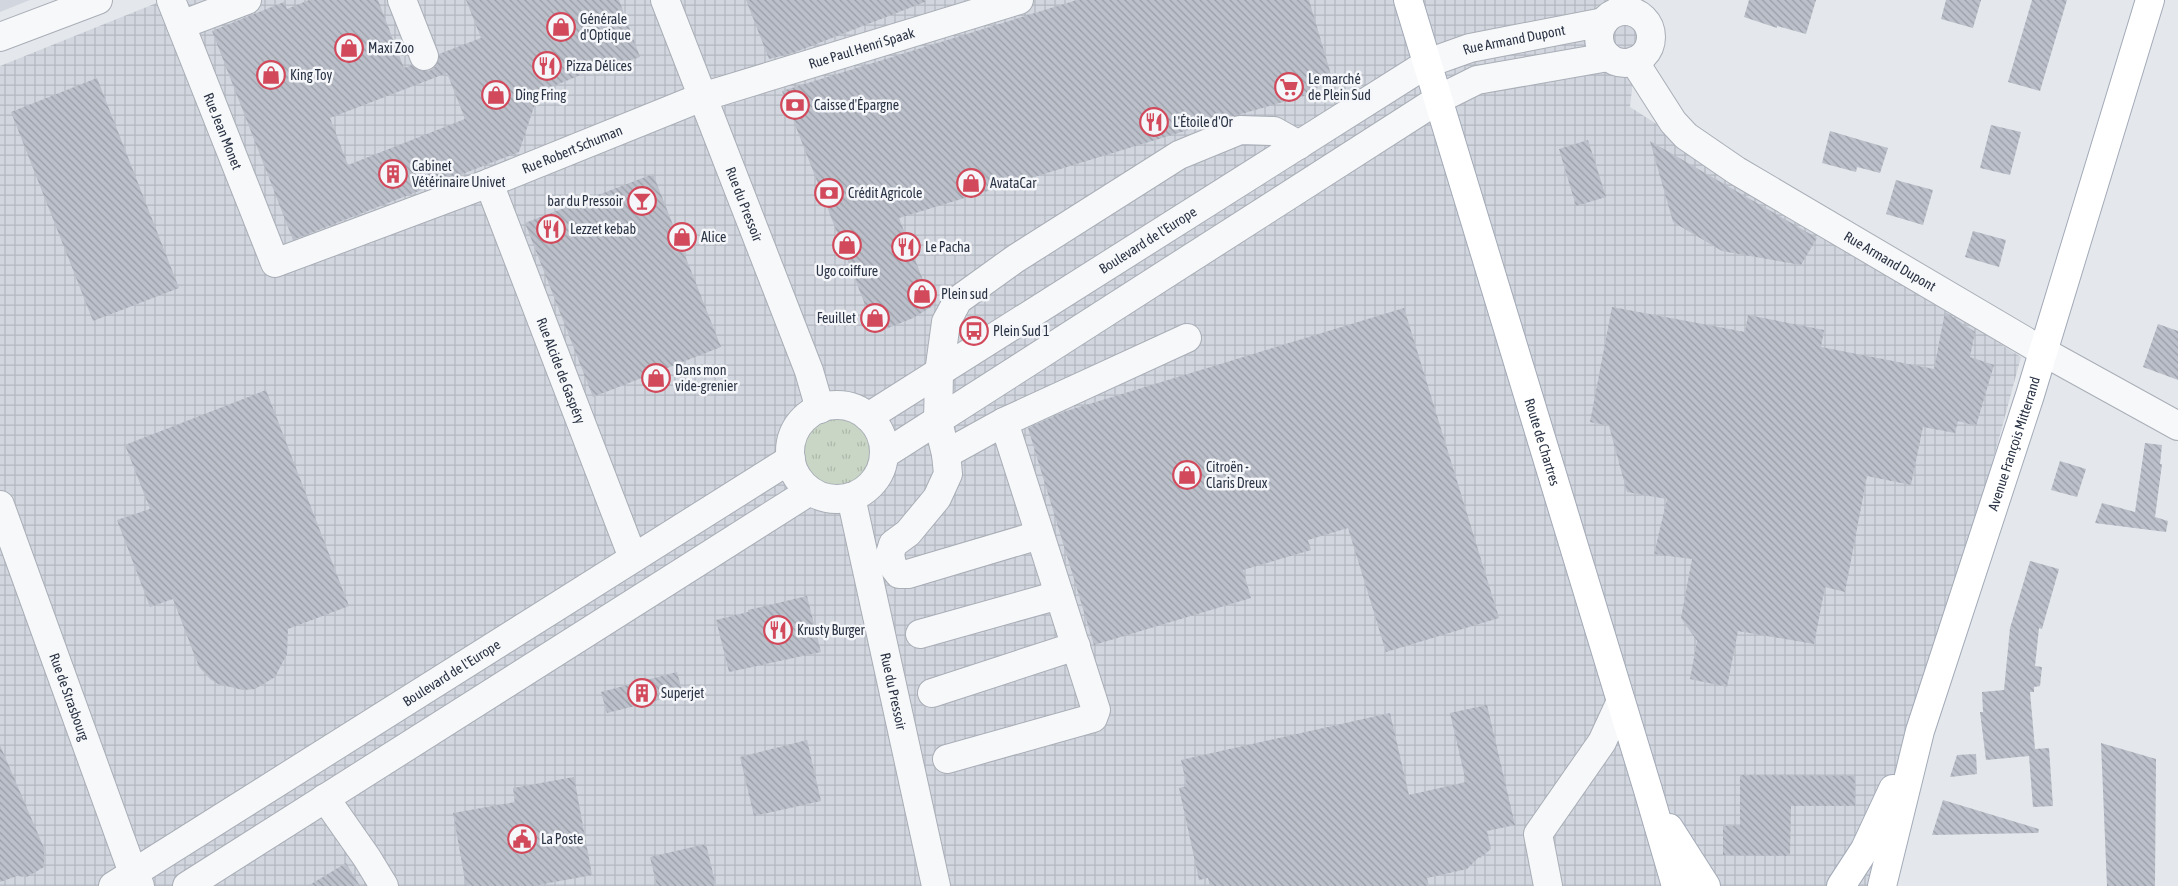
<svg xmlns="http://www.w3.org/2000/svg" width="2178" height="886" font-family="'Asap Condensed',sans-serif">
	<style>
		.built { fill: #d2d6de }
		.industrial { fill: url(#industrial-grid) }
		.grass { fill: url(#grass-tufts) }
		.building { fill: url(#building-back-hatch); fill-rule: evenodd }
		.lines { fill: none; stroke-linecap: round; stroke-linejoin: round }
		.minor-casing { stroke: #a9aeb7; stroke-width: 30 }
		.major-casing { stroke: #a3abb8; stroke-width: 30 }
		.minor { stroke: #f7f8fa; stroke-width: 28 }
		.major { stroke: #fff; stroke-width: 28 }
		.labels { text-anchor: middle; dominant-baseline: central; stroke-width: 5; stroke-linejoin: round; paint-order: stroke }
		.poi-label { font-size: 14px; fill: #2b3445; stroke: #f4f6f9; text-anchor: start }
		.street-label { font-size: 14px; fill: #2b3445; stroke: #f4f6f9 }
	</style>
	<defs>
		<pattern id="industrial-grid" width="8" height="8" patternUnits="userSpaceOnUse" patternTransform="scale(1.25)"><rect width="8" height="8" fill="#d2d6de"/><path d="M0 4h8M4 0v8" fill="none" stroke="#b4b8c0"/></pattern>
		<pattern id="grass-tufts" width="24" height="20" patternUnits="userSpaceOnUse" patternTransform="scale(1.25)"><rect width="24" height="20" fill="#c9d6c5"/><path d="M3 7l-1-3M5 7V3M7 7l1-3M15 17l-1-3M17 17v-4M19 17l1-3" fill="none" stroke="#adb8ab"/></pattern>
		<pattern id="building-back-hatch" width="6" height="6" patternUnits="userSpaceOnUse" patternTransform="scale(1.25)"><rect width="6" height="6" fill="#bbc0ca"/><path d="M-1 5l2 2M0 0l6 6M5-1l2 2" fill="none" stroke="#989da6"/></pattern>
	</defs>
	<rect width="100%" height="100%" fill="#e4e7ec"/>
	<path class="built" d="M 0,0 L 30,0 L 0,12 Z"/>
	<path class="industrial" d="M 164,0 L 1642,0 L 1630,107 L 2021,357 L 1878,886 L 0,886 L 0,66 Z"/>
	<circle class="grass" cx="839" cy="453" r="37"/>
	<g class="building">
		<path d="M 309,0 L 378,0 L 404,68 L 412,65 L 422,71 L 429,71 L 436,66 L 439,54 L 481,38 L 466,0 L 619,0 L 640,57 L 600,71 L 598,68 L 539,92 L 519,152 L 293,240 L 212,31 L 284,2 L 287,9 ZM 447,73 L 465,119 L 348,165 L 330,118 Z"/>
		<path d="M 746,0 L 925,0 L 925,2 L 793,53 L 769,59 Z"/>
		<path d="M 1077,0 L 1309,0 L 1332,78 L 1304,96 L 1234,116 L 899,218 L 933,306 L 913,318 L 876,333 L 782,91 Z"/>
		<path d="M 1749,0 L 1816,0 L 1806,34 L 1777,26 L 1777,28 L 1744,17 Z"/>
		<path d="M 1946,0 L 1981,0 L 1973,28 L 1941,19 Z"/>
		<path d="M 2032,0 L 2067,0 L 2040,91 L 2008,82 Z"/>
		<path d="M 97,78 L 179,288 L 93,321 L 11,112 Z"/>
		<path d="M 1991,125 L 2021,132 L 2010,175 L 1980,168 Z"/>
		<path d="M 1830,131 L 1888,148 L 1880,173 L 1857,167 L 1856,172 L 1822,163 Z"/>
		<path d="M 1588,140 L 1606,197 L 1576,206 L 1559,149 Z"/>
		<path d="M 1650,141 L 1817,238 L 1801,265 L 1722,251 L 1673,222 Z"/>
		<path d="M 653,174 L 721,347 L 593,397 L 525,223 Z"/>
		<path d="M 1896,180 L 1933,190 L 1923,225 L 1886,214 Z"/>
		<path d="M 1973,231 L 2006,240 L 1999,267 L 1965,257 Z"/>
		<path d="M 1612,307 L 1745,332 L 1748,315 L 1824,330 L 1821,347 L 1934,369 L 1945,312 L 1975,332 L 1970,357 L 1994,365 L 1976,426 L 1958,421 L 1955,433 L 1923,427 L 1911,485 L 1867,476 L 1845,592 L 1825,587 L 1814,644 L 1738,631 L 1727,687 L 1690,679 L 1697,641 L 1681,618 L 1692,559 L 1654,554 L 1667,499 L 1627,492 L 1609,426 L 1590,422 Z"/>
		<path d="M 1404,308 L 1499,618 L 1386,652 L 1348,528 L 1308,540 L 1311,550 L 1243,570 L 1251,598 L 1094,645 L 1028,428 L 1063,412 Z"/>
		<path d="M 2158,324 L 2178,331 L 2178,380 L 2143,367 Z"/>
		<path d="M 266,390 L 349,606 L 288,629 L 287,654 L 275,677 L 255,689 L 243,690 L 218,684 L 210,679 L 199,667 L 173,599 L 150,607 L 117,520 L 150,509 L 125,445 Z"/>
		<path d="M 2145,443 L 2162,445 L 2160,464 L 2162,464 L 2155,517 L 2168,521 L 2166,532 L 2095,523 L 2102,503 L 2135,512 Z"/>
		<path d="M 2060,461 L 2086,469 L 2077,497 L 2051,490 Z"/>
		<path d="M 2030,561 L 2059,569 L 2042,629 L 2039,628 L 2035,666 L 2042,667 L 2040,686 L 2034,687 L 2034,692 L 2030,692 L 2035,749 L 2049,748 L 2053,806 L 2033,807 L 2029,756 L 1986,760 L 1980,712 L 1983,712 L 1982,692 L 2004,690 L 2010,628 Z"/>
		<path d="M 807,596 L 821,652 L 729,672 L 716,620 L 748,612 L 748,610 Z"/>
		<path d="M 677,672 L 683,694 L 607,713 L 601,692 Z"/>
		<path d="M 1487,705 L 1515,825 L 1487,831 L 1491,849 L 1480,858 L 1479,857 L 1467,869 L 1427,878 L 1429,886 L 1210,886 L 1208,878 L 1199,880 L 1179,788 L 1187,786 L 1181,760 L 1390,713 L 1409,795 L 1466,782 L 1450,713 Z"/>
		<path d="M 807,740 L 821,801 L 754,816 L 740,757 Z"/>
		<path d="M 2101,743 L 2156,759 L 2155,886 L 2107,886 Z"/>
		<path d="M 0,745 L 44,848 L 44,867 L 27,877 L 17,876 L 0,882 Z"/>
		<path d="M 1976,754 L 1977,774 L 1950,777 L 1957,755 Z"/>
		<path d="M 1740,775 L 1855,776 L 1855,806 L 1791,806 L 1790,856 L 1723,855 L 1723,826 L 1740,826 Z"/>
		<path d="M 574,777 L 592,875 L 533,886 L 466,886 L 453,813 L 515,802 L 513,788 Z"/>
		<path d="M 1943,800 L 2039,829 L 2038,833 L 1932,835 Z"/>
		<path d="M 706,844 L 716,886 L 657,886 L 650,857 Z"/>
		<path d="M 346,863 L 360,886 L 308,886 Z"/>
	</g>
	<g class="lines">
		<defs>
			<g id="minor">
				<path id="s1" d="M 171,0 L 275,263 L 489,183 L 702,97 L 1019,0"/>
				<path d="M 402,0 L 424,56"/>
				<path id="s2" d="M 665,0 L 809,371 L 820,409"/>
				<circle cx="1625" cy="37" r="26"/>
				<path d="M 181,25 L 247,0"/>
				<path d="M 0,37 L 98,0"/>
				<path id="s3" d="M 1634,61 L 1673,122 L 1686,136 L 1737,171 L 2044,352 L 2178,426"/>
				<path id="s4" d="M 489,183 L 633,558"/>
				<path d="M 1187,338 L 1004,422 L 946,454 L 938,422 L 939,373 L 946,322 L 958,300 L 1015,259 L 1179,155 L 1240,130 L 1274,131 L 1299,145"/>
				<circle cx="837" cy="452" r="47"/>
				<path id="s5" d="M 868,417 L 1428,63 L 1470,48 L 1604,22"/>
				<path d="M 885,454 L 1439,99 L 1477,80 L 1608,57"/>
				<path d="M 946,454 L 948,474 L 937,498 L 908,533 L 893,544 L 890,554 L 892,565 L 899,574 L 908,574 L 1039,535"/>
				<path id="s6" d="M 851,497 L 936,886"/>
				<path id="s7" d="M 0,505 L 133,873 L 140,886"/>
				<path d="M 920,634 L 1059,595"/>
				<path d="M 932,693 L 1076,646"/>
				<path d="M 947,759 L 1093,718 L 1096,710 L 1004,422"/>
				<path d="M 325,798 L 367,858 L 384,886"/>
				<path id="s8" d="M 113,886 L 791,459"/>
				<path d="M 187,886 L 810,491"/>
				<path d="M 1548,886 L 1538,834 L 1602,742 L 1620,703"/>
			</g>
			<g id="major">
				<path id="s9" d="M 1408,0 L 1648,790 L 1676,886"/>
				<path d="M 1669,828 L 1706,886"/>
				<path d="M 1841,886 L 1865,849 L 1893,789"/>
				<path id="s10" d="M 1882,886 L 1920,731 L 2030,395 L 2150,0"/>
			</g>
		</defs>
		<use href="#minor" class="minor-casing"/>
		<use href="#major" class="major-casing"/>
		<use href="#minor" class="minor"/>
		<use href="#major" class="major"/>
	</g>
	<defs>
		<symbol id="shop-ring" viewBox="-11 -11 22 22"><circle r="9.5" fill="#f4f6f9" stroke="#d1495b" stroke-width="1.5"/><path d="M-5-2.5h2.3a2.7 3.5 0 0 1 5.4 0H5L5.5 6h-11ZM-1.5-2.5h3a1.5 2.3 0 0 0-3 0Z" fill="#d1495b"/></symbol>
		<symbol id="restaurant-ring" viewBox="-11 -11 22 22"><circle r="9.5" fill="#f4f6f9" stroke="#d1495b" stroke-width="1.5"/><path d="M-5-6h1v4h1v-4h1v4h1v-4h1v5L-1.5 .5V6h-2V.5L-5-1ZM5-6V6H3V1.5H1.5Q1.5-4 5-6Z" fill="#d1495b"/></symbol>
		<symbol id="supermarket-ring" viewBox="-11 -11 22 22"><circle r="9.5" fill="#f4f6f9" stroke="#d1495b" stroke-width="1.5"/><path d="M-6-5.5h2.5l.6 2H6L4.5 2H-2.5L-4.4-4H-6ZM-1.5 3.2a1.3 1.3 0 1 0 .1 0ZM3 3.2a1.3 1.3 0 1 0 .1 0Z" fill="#d1495b"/></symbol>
		<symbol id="bank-ring" viewBox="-11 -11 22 22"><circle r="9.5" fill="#f4f6f9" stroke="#d1495b" stroke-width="1.5"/><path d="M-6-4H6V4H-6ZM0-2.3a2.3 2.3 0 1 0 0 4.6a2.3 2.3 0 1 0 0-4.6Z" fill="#d1495b"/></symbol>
		<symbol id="building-ring" viewBox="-11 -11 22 22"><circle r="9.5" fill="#f4f6f9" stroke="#d1495b" stroke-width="1.5"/><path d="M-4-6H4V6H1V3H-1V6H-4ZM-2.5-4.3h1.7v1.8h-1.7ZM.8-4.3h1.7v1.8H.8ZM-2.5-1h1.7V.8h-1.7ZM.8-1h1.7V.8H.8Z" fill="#d1495b"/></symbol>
		<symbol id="bar-ring" viewBox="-11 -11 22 22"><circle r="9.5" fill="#f4f6f9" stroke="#d1495b" stroke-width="1.5"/><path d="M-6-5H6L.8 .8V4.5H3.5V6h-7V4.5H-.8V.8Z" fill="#d1495b"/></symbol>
		<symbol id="bus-ring" viewBox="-11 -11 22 22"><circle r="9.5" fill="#f4f6f9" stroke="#d1495b" stroke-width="1.5"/><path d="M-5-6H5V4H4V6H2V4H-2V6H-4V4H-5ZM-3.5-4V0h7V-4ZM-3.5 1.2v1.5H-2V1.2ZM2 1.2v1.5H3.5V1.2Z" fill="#d1495b"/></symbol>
		<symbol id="civic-ring" viewBox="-11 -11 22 22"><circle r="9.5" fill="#f4f6f9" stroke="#d1495b" stroke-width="1.5"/><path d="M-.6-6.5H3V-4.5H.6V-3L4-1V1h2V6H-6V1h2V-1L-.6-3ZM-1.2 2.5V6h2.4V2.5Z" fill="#d1495b"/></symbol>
	</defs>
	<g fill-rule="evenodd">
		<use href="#shop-ring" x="545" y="11" width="32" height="32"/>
		<use href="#shop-ring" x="333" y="32" width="32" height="32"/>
		<use href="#restaurant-ring" x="531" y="50" width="32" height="32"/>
		<use href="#shop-ring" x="255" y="59" width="32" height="32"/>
		<use href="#supermarket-ring" x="1273" y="71" width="32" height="32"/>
		<use href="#shop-ring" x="480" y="79" width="32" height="32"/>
		<use href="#bank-ring" x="779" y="89" width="32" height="32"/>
		<use href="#restaurant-ring" x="1138" y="106" width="32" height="32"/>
		<use href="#building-ring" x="377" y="158" width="32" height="32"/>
		<use href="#shop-ring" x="955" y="167" width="32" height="32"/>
		<use href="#bank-ring" x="813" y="177" width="32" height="32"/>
		<use href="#bar-ring" x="626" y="185" width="32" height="32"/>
		<use href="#restaurant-ring" x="535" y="213" width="32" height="32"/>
		<use href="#shop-ring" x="666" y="221" width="32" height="32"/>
		<use href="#shop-ring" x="831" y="229" width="32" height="32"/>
		<use href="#restaurant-ring" x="890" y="231" width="32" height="32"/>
		<use href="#shop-ring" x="906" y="278" width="32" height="32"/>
		<use href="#shop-ring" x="859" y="302" width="32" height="32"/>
		<use href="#bus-ring" x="958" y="315" width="32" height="32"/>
		<use href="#shop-ring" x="640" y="362" width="32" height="32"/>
		<use href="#shop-ring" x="1171" y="459" width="32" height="32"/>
		<use href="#restaurant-ring" x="762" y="614" width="32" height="32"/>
		<use href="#building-ring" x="626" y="677" width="32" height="32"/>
		<use href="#civic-ring" x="506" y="823" width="32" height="32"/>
	</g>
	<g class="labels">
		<g class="poi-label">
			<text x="580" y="19">Générale<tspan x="580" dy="16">d'Optique</tspan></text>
			<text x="368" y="48">Maxi Zoo</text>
			<text x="566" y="66">Pizza Délices</text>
			<text x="290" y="75">King Toy</text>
			<text x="1308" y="79">Le marché<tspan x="1308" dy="16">de Plein Sud</tspan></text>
			<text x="515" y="95">Ding Fring</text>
			<text x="814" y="105">Caisse d'Épargne</text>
			<text x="1173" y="122">L'Étoile d'Or</text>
			<text x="412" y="166">Cabinet<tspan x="412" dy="16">Vétérinaire Univet</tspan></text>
			<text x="990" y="183">AvataCar</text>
			<text x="848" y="193">Crédit Agricole</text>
			<text x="623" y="201" text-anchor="end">bar du Pressoir</text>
			<text x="570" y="229">Lezzet kebab</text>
			<text x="701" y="237">Alice</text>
			<text x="925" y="247">Le Pacha</text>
			<text x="847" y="271" text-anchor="middle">Ugo coiffure</text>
			<text x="941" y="294">Plein sud</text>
			<text x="856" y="318" text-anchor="end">Feuillet</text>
			<text x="993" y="331">Plein Sud 1</text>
			<text x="675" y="370">Dans mon<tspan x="675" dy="16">vide-grenier</tspan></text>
			<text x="1206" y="467">Citroën -<tspan x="1206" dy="16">Claris Dreux</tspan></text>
			<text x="797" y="630">Krusty Burger</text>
			<text x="661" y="693">Superjet</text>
			<text x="541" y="839">La Poste</text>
		</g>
		<g class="street-label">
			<text stroke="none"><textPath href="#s5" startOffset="752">Rue Armand Dupont</textPath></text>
			<text stroke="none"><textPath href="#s1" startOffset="908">Rue Paul Henri Spaak</textPath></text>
			<text stroke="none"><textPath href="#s1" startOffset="141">Rue Jean Monet</textPath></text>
			<text stroke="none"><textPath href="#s1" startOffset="601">Rue Robert Schuman</textPath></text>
			<text stroke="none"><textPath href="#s2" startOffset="219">Rue du Pressoir</textPath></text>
			<text stroke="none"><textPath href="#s5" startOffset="331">Boulevard de l'Europe</textPath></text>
			<text stroke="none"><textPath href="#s3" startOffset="331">Rue Armand Dupont</textPath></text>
			<text stroke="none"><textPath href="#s4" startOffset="201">Rue Alcide de Gaspéry</textPath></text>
			<text stroke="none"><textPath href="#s9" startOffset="462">Route de Chartres</textPath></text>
			<text stroke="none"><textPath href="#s10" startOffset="462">Avenue François Mitterrand</textPath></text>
			<text stroke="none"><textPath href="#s8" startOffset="400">Boulevard de l'Europe</textPath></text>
			<text stroke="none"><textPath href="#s6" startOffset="199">Rue du Pressoir</textPath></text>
			<text stroke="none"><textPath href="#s7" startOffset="204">Rue de Strasbourg</textPath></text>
		</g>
	</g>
</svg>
